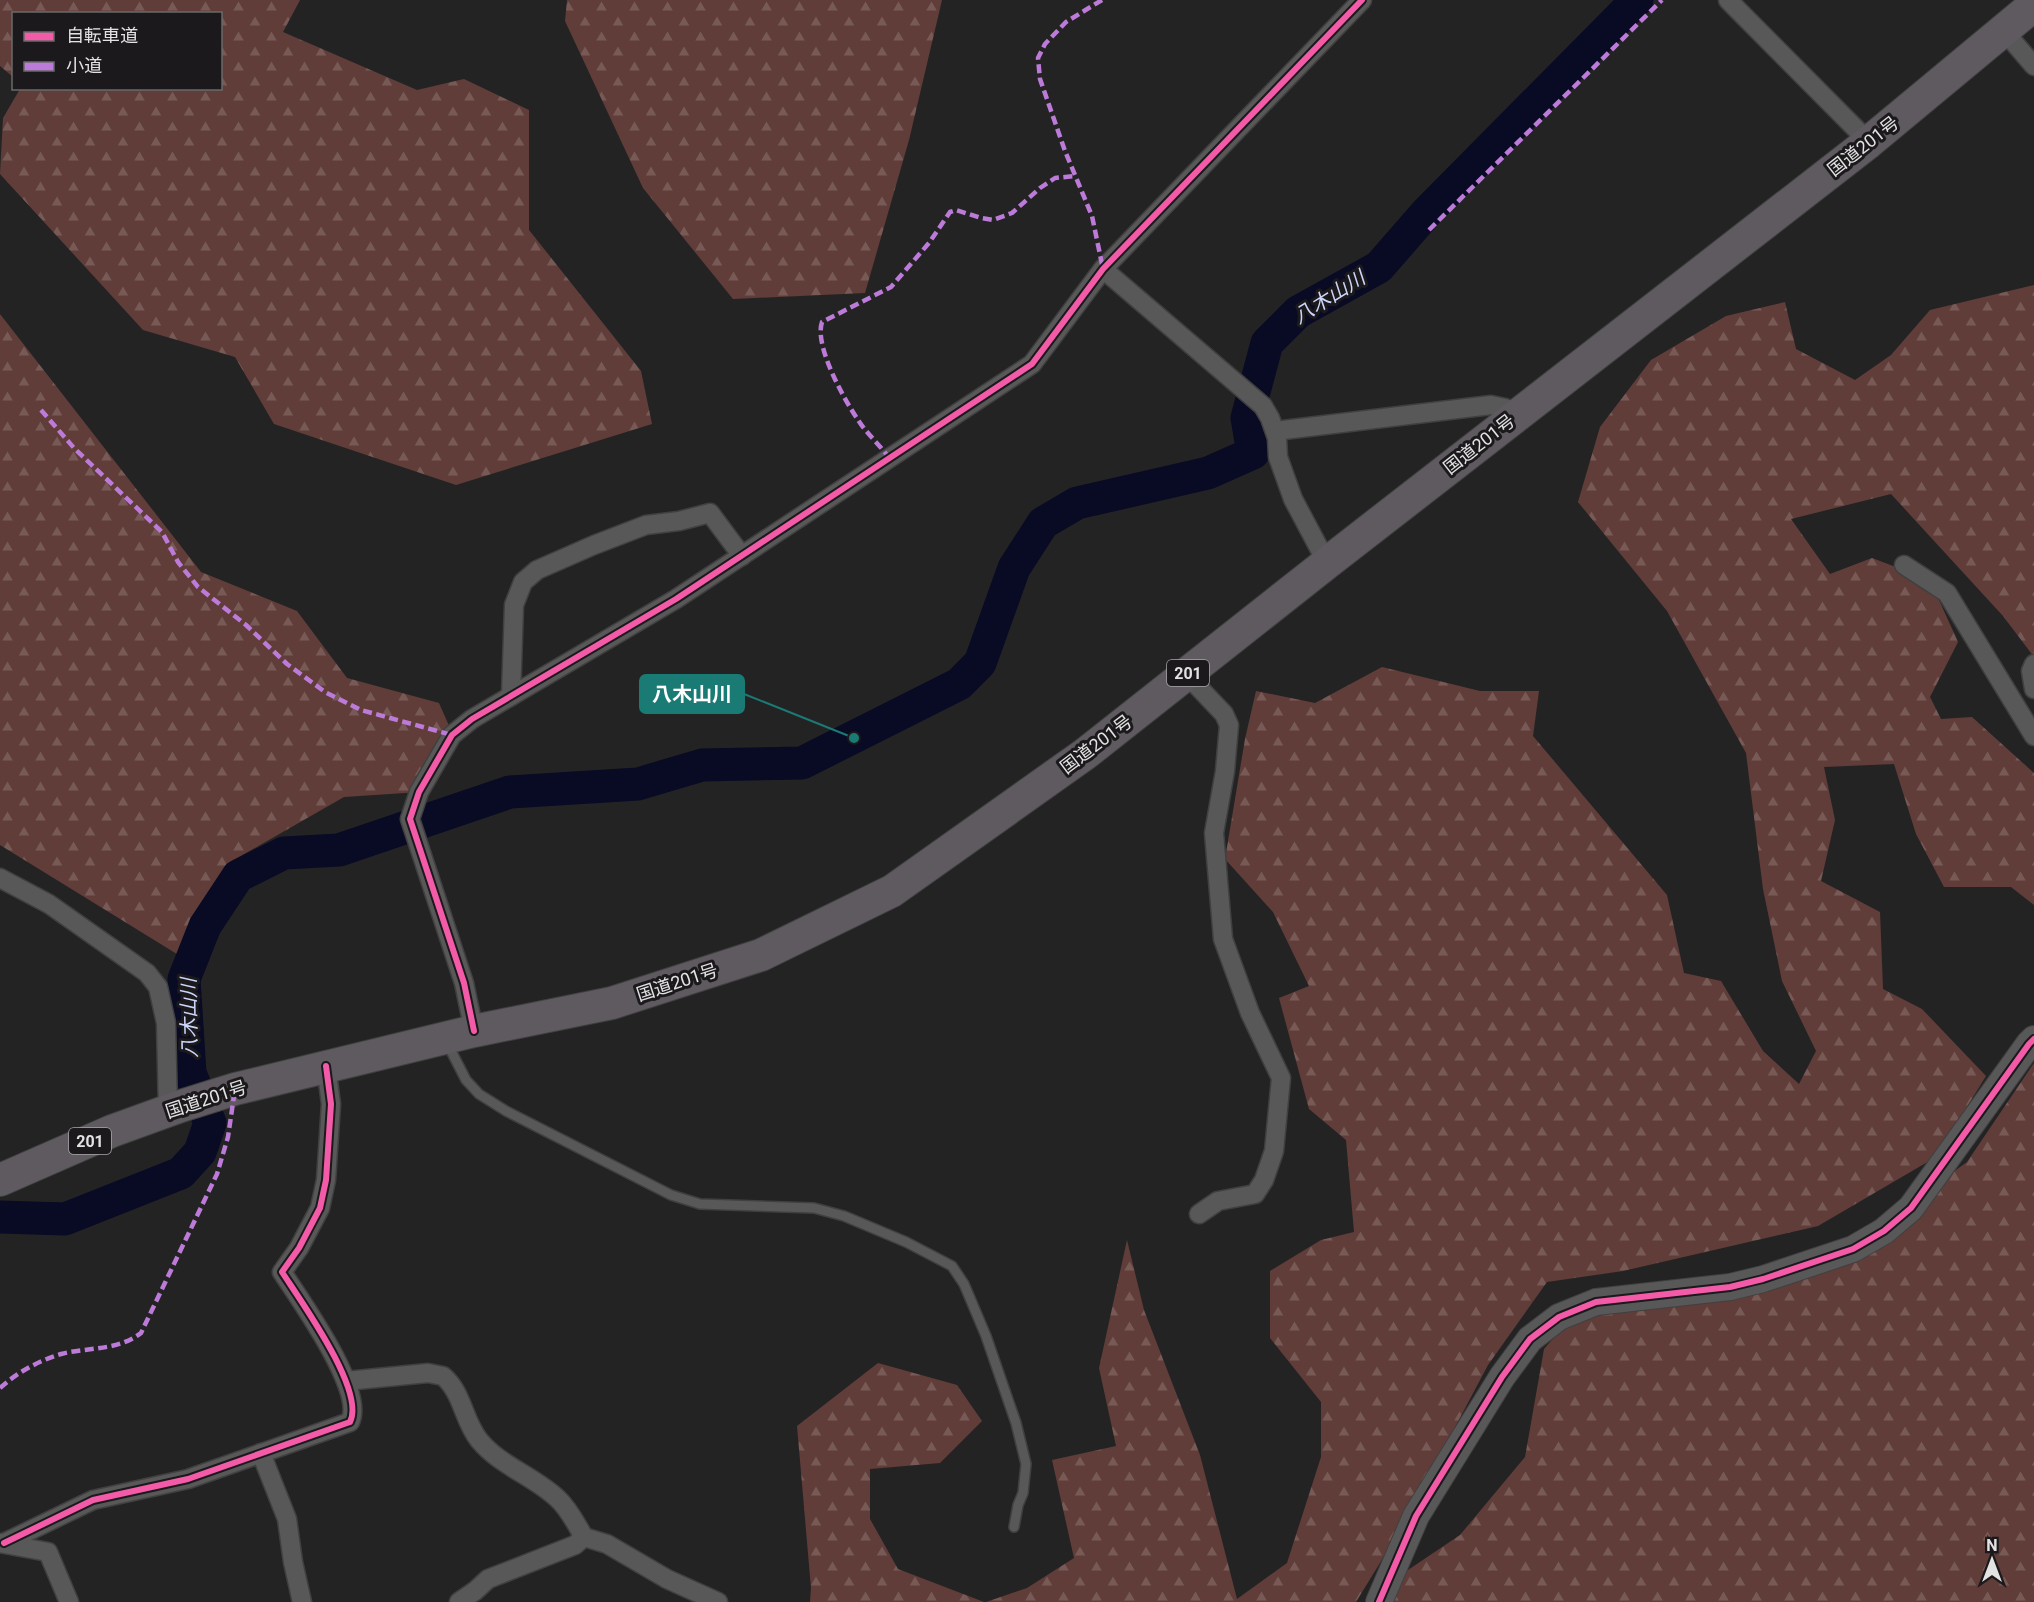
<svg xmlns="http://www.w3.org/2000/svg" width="2034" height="1602" font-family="Roboto,'Noto Sans JP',sans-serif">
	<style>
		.forest { fill: url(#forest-firs) }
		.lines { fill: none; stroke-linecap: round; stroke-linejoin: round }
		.river { stroke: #090a24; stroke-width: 33 }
		.lane-casing { stroke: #404040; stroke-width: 12 }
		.street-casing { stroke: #404040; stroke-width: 21 }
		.secondary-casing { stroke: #404040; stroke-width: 28 }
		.highway-casing { stroke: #404040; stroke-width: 34 }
		.lane { stroke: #595859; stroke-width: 9 }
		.street { stroke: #595859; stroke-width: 18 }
		.secondary { stroke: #595859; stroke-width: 26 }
		.highway { stroke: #5e5a60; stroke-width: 32 }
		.quiet { stroke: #bd7bd9; stroke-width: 4.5; stroke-dasharray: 9 4.5; stroke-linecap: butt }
		.cycleway-casing { stroke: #1b191b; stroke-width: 10 }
		.cycleway { stroke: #f35aa7; stroke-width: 6 }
		.labels { text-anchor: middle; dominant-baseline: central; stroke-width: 6; stroke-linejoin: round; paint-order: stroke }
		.shield { fill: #1b191b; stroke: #a8a6a8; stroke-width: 1.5 }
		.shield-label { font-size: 16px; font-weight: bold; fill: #e4e3e4 }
		.street-label { font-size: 18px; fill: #e4e3e4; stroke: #1b191b }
		.water-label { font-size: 20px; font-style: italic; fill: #cdd6fb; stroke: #1b191b }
		.leader { fill: none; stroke: #1a7b74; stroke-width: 2 }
		.callout-dot { fill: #1a7b74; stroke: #1b191b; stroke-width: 2 }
		.callout { fill: #1a7b74; stroke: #1a7b74; stroke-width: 2 }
		.callout-label { font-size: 20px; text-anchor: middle; font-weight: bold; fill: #fff }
	</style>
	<defs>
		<pattern id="forest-firs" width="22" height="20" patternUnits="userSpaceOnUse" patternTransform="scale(1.5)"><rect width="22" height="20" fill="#603d39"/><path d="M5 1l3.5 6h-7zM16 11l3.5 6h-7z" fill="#775956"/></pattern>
	</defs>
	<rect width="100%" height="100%" fill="#242324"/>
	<g class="forest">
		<path d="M 0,0 L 300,0 L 283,32 L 417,90 L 464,79 L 529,110 L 529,230 L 641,371 L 652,424 L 456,485 L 274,424 L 235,357 L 143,330 L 0,174 L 3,118 L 20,89 L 220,88 L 220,14 L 14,14 L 13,77 L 0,66 Z"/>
		<path d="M 567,0 L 942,0 L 909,140 L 865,293 L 733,299 L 643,188 L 565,21 Z"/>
		<path d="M 2034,285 L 2034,657 L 2003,616 L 1891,494 L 1791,519 L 1830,574 L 1872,558 L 1930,580 L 1958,642 L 1930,697 L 1941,719 L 1972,717 L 2034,773 L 2034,905 L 2011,887 L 1944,887 L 1916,834 L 1894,764 L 1824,767 L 1835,820 L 1821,881 L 1880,912 L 1883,989 L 1922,1009 L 1986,1076 L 1936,1157 L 1818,1226 L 1623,1271 L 1547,1282 L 1488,1365 L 1402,1527 L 1356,1602 L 986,1602 L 1027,1588 L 1074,1558 L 1052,1460 L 1116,1446 L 1099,1368 L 1127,1240 L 1144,1310 L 1200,1455 L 1237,1599 L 1287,1563 L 1321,1457 L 1321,1402 L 1270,1338 L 1270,1271 L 1321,1240 L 1354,1232 L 1346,1140 L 1309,1109 L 1279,998 L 1309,986 L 1273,912 L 1225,859 L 1245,739 L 1256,691 L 1315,703 L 1382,667 L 1480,691 L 1539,691 L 1533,736 L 1667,895 L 1684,973 L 1721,981 L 1763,1051 L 1799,1084 L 1816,1051 L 1782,981 L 1763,889 L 1746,753 L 1667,611 L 1578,502 L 1600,427 L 1651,360 L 1726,316 L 1785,302 L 1796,349 L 1855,380 L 1891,355 L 1930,310 Z"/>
		<path d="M 0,314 L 201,572 L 297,611 L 347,678 L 439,703 L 450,728 L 420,792 L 344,797 L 232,861 L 185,959 L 0,845 Z"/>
		<path d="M 2034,1063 L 2034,1602 L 1384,1602 L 1402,1574 L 1460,1535 L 1525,1457 L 1544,1349 L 1583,1304 L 1824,1265 L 1967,1162 Z"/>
		<path d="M 878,1363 L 957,1385 L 982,1421 L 940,1463 L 870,1469 L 870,1519 L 898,1569 L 984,1602 L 810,1602 L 811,1588 L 797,1426 Z"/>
	</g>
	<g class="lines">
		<path class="river" d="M 0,1217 L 65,1219 L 181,1173 L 200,1152 L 210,1123 L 190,1073 L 184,979 L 205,926 L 238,876 L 284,853 L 339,850 L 510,792 L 638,784 L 702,765 L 802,763 L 959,684 L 980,663 L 1014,568 L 1043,523 L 1077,503 L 1208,473 L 1253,453 L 1247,418 L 1267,343 L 1298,312 L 1379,267 L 1426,213 L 1637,0"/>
		<defs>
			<path id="lane" d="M 447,1043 L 466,1080 L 479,1094 L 506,1111 L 671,1195 L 700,1204 L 814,1208 L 844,1216 L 906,1242 L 952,1266 L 964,1284 L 986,1336 L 1016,1423 L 1026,1464 L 1023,1493 L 1018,1505 L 1014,1527"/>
			<g id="street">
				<path d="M 1728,0 L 1869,142"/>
				<path d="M 2004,31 L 2034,66"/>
				<path d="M 1103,269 L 1263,406 L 1270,418 L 1277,438 L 1278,457 L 1293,499 L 1327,563"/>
				<path d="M 1275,431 L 1491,405 L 1505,408 L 1518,414"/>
				<path d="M 1904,565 L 1947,593 L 2034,736"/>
				<path d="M 2034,664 L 2031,671 L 2034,689"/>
				<path d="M 1186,674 L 1224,714 L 1229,725 L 1225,771 L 1214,833 L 1223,939 L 1250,1013 L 1281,1078 L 1274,1151 L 1264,1180 L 1255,1194 L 1218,1201 L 1199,1214"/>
				<path d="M 511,696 L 514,605 L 523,582 L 537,570 L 594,545 L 646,525 L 679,521 L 710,513 L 742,556"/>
				<path d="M 0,878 L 49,904 L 147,973 L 158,987 L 166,1023 L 168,1110"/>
				<path d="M 474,1031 L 464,983 L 410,819 L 419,792 L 452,735 L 472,719 L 676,599 L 1032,364 L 1103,269 L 1362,0"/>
				<path d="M 346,1381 L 428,1373 L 443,1376 C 463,1393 463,1420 479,1440 C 500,1466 534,1476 558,1499 C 569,1509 576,1524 584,1537 L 607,1544 L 667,1579 L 718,1602"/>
				<path d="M 261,1453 L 287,1519 L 293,1562 L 302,1602"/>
				<path d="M 0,1543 L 48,1552 L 69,1602"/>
				<path d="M 4,1543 L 93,1500 L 188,1479 L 350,1422 C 366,1391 300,1300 282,1272 L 299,1248 L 320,1208 L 326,1180 L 331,1104 L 326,1066"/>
				<path d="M 459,1602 L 475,1591 L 488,1579 L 575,1545 L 584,1537"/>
			</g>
			<path id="secondary" d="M 1379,1602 L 1416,1516 L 1502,1377 L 1530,1339 L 1559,1317 L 1596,1302 L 1730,1287 L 1763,1279 L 1853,1249 L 1884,1231 L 1911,1208 L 2029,1044 L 2034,1039"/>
			<path id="highway" d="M 0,1180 L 112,1131 L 181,1106 L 235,1089 L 474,1031 L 612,1003 L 761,955 L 892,891 L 1085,754 L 1327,563 L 1869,142 L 2034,5"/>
		</defs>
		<use href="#lane" class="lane-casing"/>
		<use href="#street" class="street-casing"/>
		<use href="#secondary" class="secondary-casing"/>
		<use href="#highway" class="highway-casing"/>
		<use href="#lane" class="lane"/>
		<use href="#street" class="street"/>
		<use href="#secondary" class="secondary"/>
		<use href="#highway" class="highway"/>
		<g class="quiet">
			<path d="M 1102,0 L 1066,22 L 1045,44 L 1038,58 L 1040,79 L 1065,151 L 1092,216 L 1103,269"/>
			<path d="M 1429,230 L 1662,0"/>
			<path d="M 41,410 L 74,448 L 162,532 L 178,562 L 198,587 L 246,625 L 287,664 L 325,692 L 361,710 L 452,735"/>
			<path d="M 890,459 C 880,445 867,434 858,420 C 844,399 814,346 822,322 L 891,287 L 929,243 L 950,212 L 956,210 L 981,218 L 993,220 L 1012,213 L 1040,188 L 1055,178 L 1075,176"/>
			<path d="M 0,1388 C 18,1372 38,1361 61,1354 C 88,1347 118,1351 141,1333 L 217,1174 L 228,1137 L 235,1089"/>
		</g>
		<defs>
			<g id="cycleway">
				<path d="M 474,1031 L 464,983 L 410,819 L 419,792 L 452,735 L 472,719 L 676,599 L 1032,364 L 1103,269 L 1362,0"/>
				<path d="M 4,1543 L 93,1500 L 188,1479 L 350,1422 C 366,1391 300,1300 282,1272 L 299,1248 L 320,1208 L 326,1180 L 331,1104 L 326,1066"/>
				<path d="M 1379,1602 L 1416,1516 L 1502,1377 L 1530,1339 L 1559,1317 L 1596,1302 L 1730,1287 L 1763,1279 L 1853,1249 L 1884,1231 L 1911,1208 L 2029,1044 L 2034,1039"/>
			</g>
		</defs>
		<use href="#cycleway" class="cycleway-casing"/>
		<use href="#cycleway" class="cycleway"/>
	</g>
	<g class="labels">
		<g class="shield">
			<rect x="1167" y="660" width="42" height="26" rx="4.5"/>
			<rect x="69" y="1128" width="42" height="26" rx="4.5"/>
		</g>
		<g class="shield-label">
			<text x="1188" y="673">201</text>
			<text x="90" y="1141">201</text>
		</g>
		<g class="street-label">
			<text transform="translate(1863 146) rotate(-38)">国道201号</text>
			<text transform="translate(1479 444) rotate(-38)">国道201号</text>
			<text transform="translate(1096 744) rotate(-37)">国道201号</text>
			<text transform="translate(677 982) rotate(-18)">国道201号</text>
			<text transform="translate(206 1099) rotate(-18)">国道201号</text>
		</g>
		<g class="water-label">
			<text transform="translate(1329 297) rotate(-32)">八木山川</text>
			<text transform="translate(189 1018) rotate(-91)">八木山川</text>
		</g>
	</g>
	<path class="leader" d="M854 738L744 694"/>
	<circle class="callout-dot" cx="854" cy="738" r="6"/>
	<rect class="callout" x="640" y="675" width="104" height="38" rx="6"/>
	<g class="callout-label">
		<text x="692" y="701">八木山川</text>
	</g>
	<rect x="12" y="12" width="210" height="78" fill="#1b191b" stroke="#6b6a6b" stroke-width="1.5"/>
	<rect x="24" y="32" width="30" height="9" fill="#f35aa7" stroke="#6b6a6b" stroke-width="1.5"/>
	<text x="66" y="42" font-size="18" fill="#e4e3e4">自転車道</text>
	<rect x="24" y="62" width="30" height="9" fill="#bd7bd9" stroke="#6b6a6b" stroke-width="1.5"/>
	<text x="66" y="72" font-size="18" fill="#e4e3e4">小道</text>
	<g transform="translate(1992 1560)" stroke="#1b191b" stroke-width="4.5" paint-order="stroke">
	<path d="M0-4.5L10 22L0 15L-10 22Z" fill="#e4e3e4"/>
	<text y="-9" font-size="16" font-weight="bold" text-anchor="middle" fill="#e4e3e4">N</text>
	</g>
</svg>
